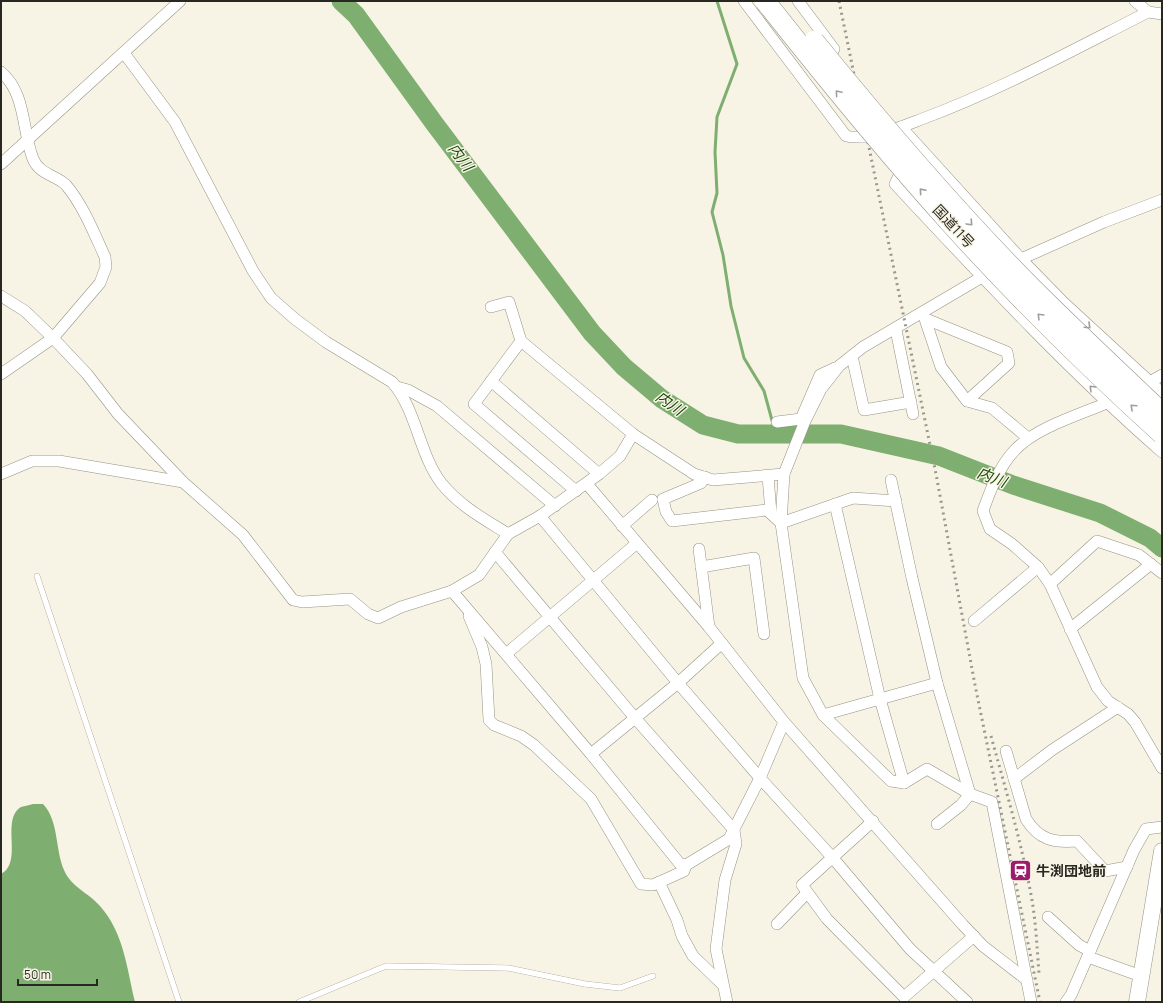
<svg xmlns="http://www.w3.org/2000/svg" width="1163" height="1003" font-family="Manrope,'Noto Sans JP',sans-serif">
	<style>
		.water { fill: #7eae70 }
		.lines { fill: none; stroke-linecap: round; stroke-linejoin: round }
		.stream { stroke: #7eae70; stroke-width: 3 }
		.river { stroke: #7eae70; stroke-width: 19 }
		.lane-casing { stroke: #969284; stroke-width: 6 }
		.street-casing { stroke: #969284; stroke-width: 12 }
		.secondary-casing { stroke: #969284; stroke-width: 17 }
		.lane { stroke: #fff; stroke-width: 5.5 }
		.street { stroke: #fff; stroke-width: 11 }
		.secondary { stroke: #fff; stroke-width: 16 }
		.rail { stroke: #9a978c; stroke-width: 3; stroke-dasharray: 2 4; stroke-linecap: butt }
		.highway-bridge-casing { stroke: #969284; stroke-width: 21; stroke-linecap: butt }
		.highway-bridge { stroke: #fff; stroke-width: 20 }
		.oneway { stroke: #9f9e9c }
		.labels { text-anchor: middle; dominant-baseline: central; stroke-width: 3; stroke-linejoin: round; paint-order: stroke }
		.street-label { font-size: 14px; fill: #292722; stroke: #f8f4e5 }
		.poi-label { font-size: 14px; font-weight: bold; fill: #292722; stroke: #f8f4e5; text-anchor: start }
		.water-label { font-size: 15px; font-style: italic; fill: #1c4908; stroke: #f8f4e5 }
	</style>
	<rect width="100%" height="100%" fill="#f8f4e5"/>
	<path class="water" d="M 33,804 L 43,804 C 59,821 55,849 64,870 C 71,887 89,893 100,906 C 124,933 127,969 135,1002 L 1,1002 L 1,874 C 24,862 0,820 21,807 C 25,806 30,805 33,804 Z"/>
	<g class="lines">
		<path class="stream" d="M 717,1 L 737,64 L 717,117 L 715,152 L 717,193 L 712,212 L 723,255 L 731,306 L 744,358 L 764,391 L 776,435"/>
		<path class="river" d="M 341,1 L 356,15 L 434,123 L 592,333 L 624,367 L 662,399 L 703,425 L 738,434 L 841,434 L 939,456 L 1013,485 L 1100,513 L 1150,538 L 1162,548"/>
		<defs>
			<g id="lane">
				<path d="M 37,576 L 179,1002"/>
				<path d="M 299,1002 L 386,966 L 508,968 L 585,984 L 620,988 L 653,976"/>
			</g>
			<g id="street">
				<path d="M 744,1 L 846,136 C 868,141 901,127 922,119 C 1000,90 1073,50 1148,12 L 1162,14"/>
				<path d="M 798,1 L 834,49 L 828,61"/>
				<path d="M 1135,1 L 1148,12"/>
				<path d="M 124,53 L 175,122 L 253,271 L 271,298 L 295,319 L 326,342 L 392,382 C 417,410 419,455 442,484 C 460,506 484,519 508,534"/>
				<path d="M 1,72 C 26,93 22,130 33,159 C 40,175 56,175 66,185 C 83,205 94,233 105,257 L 106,267 L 100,283 L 53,338 L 1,374"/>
				<path d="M 901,127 L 1021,259 L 1064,303 L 1162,393"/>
				<path d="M 914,144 L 895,184 C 981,276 1067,369 1162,452"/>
				<path d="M 1,164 L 180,1"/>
				<path d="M 1021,259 L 1104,222 L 1162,200"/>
				<path d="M 982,277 L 863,347 L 839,366 L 821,389 L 805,421 L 784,474 L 781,523 L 803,678 L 823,715 L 891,781 L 904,783 L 927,769 L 970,794 L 992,802 L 1031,1002"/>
				<path d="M 1,296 L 25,311 L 53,338 L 87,374 L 118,414 L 183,482 L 243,535 L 293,600 L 302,602 L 350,599 L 368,614 L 378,618 L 401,607 L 452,591 L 479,575 L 508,534 L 540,516 L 599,474 L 620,456 L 633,434"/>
				<path d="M 491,307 L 509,302 L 521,341 L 633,434 L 694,474 L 713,480 L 784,474"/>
				<path d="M 923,313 L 941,367 L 967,401 L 992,408 L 1028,438"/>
				<path d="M 926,319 L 1007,352 L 1009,363 L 967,401"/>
				<path d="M 896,330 L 913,414"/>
				<path d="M 521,341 L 474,404 L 576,491"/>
				<path d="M 852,356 L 864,410 L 911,402"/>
				<path d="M 491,381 L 599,474"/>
				<path d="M 1150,382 L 1162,375"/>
				<path d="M 397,387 L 408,390 L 437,406 L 555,506"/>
				<path d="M 1107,403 C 1078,415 1035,428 1014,451 C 999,467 990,491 983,511 L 990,529 L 1012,544 L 1038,567 L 1050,584 L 1097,687 L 1108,701 L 1128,714 L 1135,722 L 1162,768"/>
				<path d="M 777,422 L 801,419 L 820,375 L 835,368"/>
				<path d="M 1,474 L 32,461 L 59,461 L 183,482"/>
				<path d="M 768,476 L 771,513"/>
				<path d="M 705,477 L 701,483 L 663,499 L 666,512 L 672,521 L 767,510 L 781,523 L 853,498 L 896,501"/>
				<path d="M 891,480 L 912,578 L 937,683 L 970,794 L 961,805 L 937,824"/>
				<path d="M 587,484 L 709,627 L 784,722 L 963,925 L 983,946 L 1027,980"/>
				<path d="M 835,504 L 880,699 L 904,783"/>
				<path d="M 540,516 L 678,683 L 760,778 L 832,857 L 910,949 L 967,1002"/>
				<path d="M 622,526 L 652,500"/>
				<path d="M 699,549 L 709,627"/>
				<path d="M 495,552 L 635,718 L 734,830 L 736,844 L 725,880 L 716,949 L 727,1002"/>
				<path d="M 701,567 L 754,558 L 764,634"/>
				<path d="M 1050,584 L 1097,541 L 1139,555 L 1162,573"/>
				<path d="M 452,591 L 591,754 L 680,864 L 686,865 L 729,839 L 760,778 L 784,722"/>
				<path d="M 469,616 L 482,647 L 486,664 L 489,720 L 494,725 L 521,736 L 534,745 L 591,799 L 641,884 L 653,885 L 684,871 L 686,865"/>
				<path d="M 974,621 L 1038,567"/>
				<path d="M 1070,629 L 1151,564"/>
				<path d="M 506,654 L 636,544"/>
				<path d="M 823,715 L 937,683"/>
				<path d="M 1006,751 L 1026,819 C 1039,840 1054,843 1077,841 L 1105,871 L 1127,867"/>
				<path d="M 591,754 L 678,683 L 722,643"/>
				<path d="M 1014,779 L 1052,750 L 1118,707"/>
				<path d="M 873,821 L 802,885 L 827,919 L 904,997 L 974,936"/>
				<path d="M 659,882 L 677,920 L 682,936 L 693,956 L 722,984"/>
				<path d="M 1048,917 L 1079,945 L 1090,951"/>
				<path d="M 777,924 L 807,893"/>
				<path d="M 1088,957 L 1141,976"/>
				<path d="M 1066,1002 L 1071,995 L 1134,850 L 1146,829 L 1162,827"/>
			</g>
			<path id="secondary" d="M 1137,1002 L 1162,851"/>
		</defs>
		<use href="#lane" class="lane-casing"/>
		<use href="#street" class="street-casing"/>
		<use href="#secondary" class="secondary-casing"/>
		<use href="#lane" class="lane"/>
		<use href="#street" class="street"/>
		<use href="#secondary" class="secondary"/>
		<g class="rail">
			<path d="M 839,1 L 936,474 L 975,685 L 1040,1002"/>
			<path d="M 991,736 C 1006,791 1022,844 1032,900 C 1036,924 1037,948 1039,973"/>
		</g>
		<defs>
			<g id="highway-bridge">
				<path d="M 765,1 C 825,77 887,153 952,225 C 1018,298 1089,368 1162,434"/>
				<path d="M 814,41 C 883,126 954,209 1031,287 C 1074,330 1118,371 1162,413"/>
			</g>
		</defs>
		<use href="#highway-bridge" class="highway-bridge-casing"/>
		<use href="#highway-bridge" class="highway-bridge"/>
	</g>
	<defs><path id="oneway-chevron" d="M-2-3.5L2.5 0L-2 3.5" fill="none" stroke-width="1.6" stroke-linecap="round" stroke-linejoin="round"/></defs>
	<g class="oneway">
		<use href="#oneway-chevron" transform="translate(838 93) rotate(-130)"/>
		<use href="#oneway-chevron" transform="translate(922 191) rotate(-131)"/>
		<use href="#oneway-chevron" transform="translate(970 223) rotate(47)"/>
		<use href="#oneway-chevron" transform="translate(1040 316) rotate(-135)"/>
		<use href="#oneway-chevron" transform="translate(1088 326) rotate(43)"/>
		<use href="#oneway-chevron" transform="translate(1092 388) rotate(-135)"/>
		<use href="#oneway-chevron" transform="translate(1133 407) rotate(-137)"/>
	</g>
	<defs>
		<symbol id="station-square" viewBox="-11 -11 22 22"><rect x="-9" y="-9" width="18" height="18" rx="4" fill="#9e1b6c" stroke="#f8f4e5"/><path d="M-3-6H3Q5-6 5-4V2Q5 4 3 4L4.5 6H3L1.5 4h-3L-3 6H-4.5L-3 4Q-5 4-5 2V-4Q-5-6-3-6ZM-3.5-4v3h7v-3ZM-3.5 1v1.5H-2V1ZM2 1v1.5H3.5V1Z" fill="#fff"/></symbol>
	</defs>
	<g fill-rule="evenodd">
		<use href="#station-square" x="1008" y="858" width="25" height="25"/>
	</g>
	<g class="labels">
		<g class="street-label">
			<text transform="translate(954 226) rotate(47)">国道11号</text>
		</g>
		<g class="poi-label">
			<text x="1036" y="870">牛渕団地前</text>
		</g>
		<g class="water-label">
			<text transform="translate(461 157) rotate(53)">内川</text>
			<text transform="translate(670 403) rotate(35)">内川</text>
			<text transform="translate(992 477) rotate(21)">内川</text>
		</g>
	</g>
	<rect width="1163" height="1003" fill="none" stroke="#292722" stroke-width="4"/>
	<path d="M18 979v6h79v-6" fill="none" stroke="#292722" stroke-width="2"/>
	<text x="24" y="979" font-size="12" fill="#292722" stroke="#f8f4e5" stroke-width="3" paint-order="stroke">50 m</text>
</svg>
